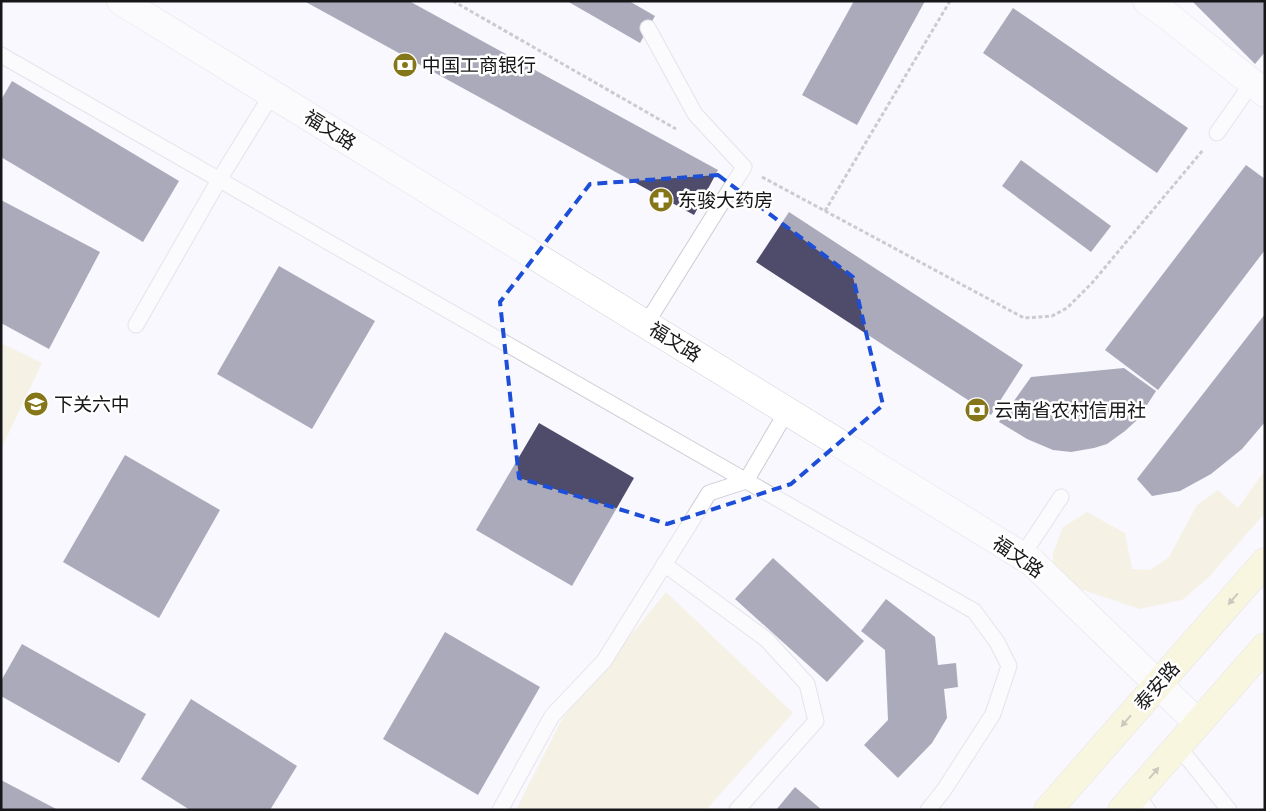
<svg xmlns="http://www.w3.org/2000/svg" width="1266" height="811" font-family="'Space Grotesk','Noto Sans SC',sans-serif">
	<style>
		.green { fill: #f1ecc8 }
		.building { fill: #4f4c6b }
		.lines { fill: none; stroke-linecap: round; stroke-linejoin: round }
		.service-casing { stroke: #ccccd2; stroke-width: 17 }
		.minor-casing { stroke: #ccccd2; stroke-width: 29 }
		.tertiary-casing { stroke: #ccccd2; stroke-width: 29 }
		.secondary-casing { stroke: #ccccd2; stroke-width: 29 }
		.path { stroke: #959599; stroke-width: 3; stroke-dasharray: 4 2.5; stroke-linecap: butt }
		.service { stroke: #fff; stroke-width: 15 }
		.minor { stroke: #fff; stroke-width: 28 }
		.tertiary { stroke: #fff; stroke-width: 28 }
		.secondary { stroke: #fbf3ba; stroke-width: 28 }
		.oneway { fill: #949072 }
		.marked { fill: none; stroke: #1d4ed8; stroke-width: 4; stroke-dasharray: 10 6; stroke-linejoin: round }
		.labels { text-anchor: middle; dominant-baseline: central; stroke-width: 5; stroke-linejoin: round; paint-order: stroke }
		.poi-label { font-size: 19px; fill: #171719; stroke: #fff; text-anchor: start }
		.street-label { font-size: 19px; fill: #171719; stroke: #fff }
	</style>
	<rect width="100%" height="100%" fill="#f8f8fe"/>
	<g class="green">
		<path d="M 1,343 L 42,363 L 1,449 Z"/>
		<path d="M 1265,470 L 1265,513 L 1208,578 L 1182,600 L 1140,609 L 1074,587 L 1053,572 L 1053,553 L 1063,527 L 1087,512 L 1125,533 L 1132,569 L 1150,570 L 1169,557 L 1197,505 L 1218,490 L 1238,508 Z"/>
		<path d="M 666,592 L 793,713 L 706,810 L 516,810 L 562,719 Z"/>
	</g>
	<g class="building">
		<path d="M 304,1 L 409,1 L 718,170 L 694,215 Z"/>
		<path d="M 567,1 L 629,1 L 655,16 L 640,43 Z"/>
		<path d="M 854,1 L 925,1 L 857,125 L 802,95 Z"/>
		<path d="M 1192,1 L 1265,1 L 1265,52 L 1255,64 Z"/>
		<path d="M 1013,8 L 1188,128 L 1157,173 L 983,53 Z"/>
		<path d="M 12,81 L 179,181 L 143,242 L 1,157 L 1,100 Z"/>
		<path d="M 1021,160 L 1111,226 L 1091,252 L 1002,186 Z"/>
		<path d="M 1246,165 L 1265,179 L 1265,250 L 1158,390 L 1105,350 Z"/>
		<path d="M 1,200 L 100,252 L 49,349 L 1,323 Z"/>
		<path d="M 789,212 L 1023,365 L 991,415 L 756,262 Z"/>
		<path d="M 279,266 L 375,321 L 312,429 L 217,374 Z"/>
		<path d="M 1265,314 L 1265,422 L 1242,449 L 1211,474 L 1180,491 L 1152,496 L 1137,479 Z"/>
		<path d="M 1124,368 L 1156,391 L 1138,419 L 1125,431 L 1107,444 L 1094,448 L 1071,452 L 1053,450 L 1027,439 L 999,422 L 1031,377 Z"/>
		<path d="M 539,423 L 634,478 L 572,586 L 476,530 Z"/>
		<path d="M 125,455 L 220,510 L 159,618 L 63,562 Z"/>
		<path d="M 773,558 L 864,641 L 827,682 L 735,599 Z"/>
		<path d="M 886,599 L 935,637 L 938,665 L 956,663 L 958,687 L 944,689 L 947,718 L 932,743 L 898,778 L 864,745 L 888,720 L 885,650 L 861,631 Z"/>
		<path d="M 445,632 L 540,687 L 478,795 L 383,739 Z"/>
		<path d="M 22,644 L 146,714 L 119,763 L 1,696 L 1,681 Z"/>
		<path d="M 191,699 L 297,766 L 270,810 L 190,810 L 141,779 Z"/>
		<path d="M 1,780 L 58,810 L 1,810 Z"/>
		<path d="M 795,787 L 822,810 L 776,810 Z"/>
	</g>
	<g class="lines">
		<defs>
			<g id="service">
				<path d="M 1,55 L 974,611 L 997,642 L 1009,666 L 993,714 L 944,790 L 928,810"/>
				<path d="M 1217,133 L 1252,83"/>
				<path d="M 646,324 L 744,167 L 695,114 L 648,28"/>
				<path d="M 136,325 L 219,180 L 272,94"/>
				<path d="M 1022,556 L 1061,497"/>
				<path d="M 664,564 L 767,640 L 807,684 L 816,721 L 737,810"/>
				<path d="M 1178,746 L 1229,810"/>
				<path d="M 1136,794 L 1148,810"/>
				<path d="M 500,810 L 552,716 L 604,661 L 709,493 L 746,481 L 787,411"/>
			</g>
			<path id="minor" d="M 1147,1 L 1168,16 L 1265,93"/>
			<path id="tertiary" d="M 121,1 L 1032,562 L 1198,723"/>
			<g id="secondary">
				<path d="M 1048,810 L 1265,562"/>
				<path d="M 1122,810 L 1265,647"/>
			</g>
		</defs>
		<use href="#service" class="service-casing"/>
		<use href="#minor" class="minor-casing"/>
		<use href="#tertiary" class="tertiary-casing"/>
		<use href="#secondary" class="secondary-casing"/>
		<g class="path">
			<path d="M 453,1 L 676,129"/>
			<path d="M 762,177 L 1024,318 L 1052,316 L 1067,308 L 1092,283 L 1203,150"/>
			<path d="M 825,211 L 950,1"/>
		</g>
		<use href="#service" class="service"/>
		<use href="#minor" class="minor"/>
		<use href="#tertiary" class="tertiary"/>
		<use href="#secondary" class="secondary"/>
	</g>
	<defs><path id="oneway-solid" d="M-6-.8H1V-3.2L6.5 0L1 3.2V.8H-6Z" transform="scale(1.25)"/></defs>
	<g class="oneway">
		<use href="#oneway-solid" transform="translate(1233 599) rotate(131)"/>
		<use href="#oneway-solid" transform="translate(1126 721) rotate(131)"/>
		<use href="#oneway-solid" transform="translate(1154 773) rotate(-49)"/>
	</g>
	<path d="M0 0H1266V811H0ZM 718,175 L 853,277 L 883,405 L 791,484 L 667,524 L 519,478 L 500,302 L 590,184 Z" fill="#f8f8fe" fill-opacity=".55" fill-rule="evenodd"/>
	<path class="marked" d="M 718,175 L 853,277 L 883,405 L 791,484 L 667,524 L 519,478 L 500,302 L 590,184 Z"/>
	<defs>
		<symbol id="bank-disc" viewBox="-11 -11 22 22"><circle r="9.5" fill="#847619" stroke="#fff"/><path d="M-6-4H6V4H-6ZM0-2.3a2.3 2.3 0 1 0 0 4.6a2.3 2.3 0 1 0 0-4.6Z" fill="#fff"/></symbol>
		<symbol id="pharmacy-disc" viewBox="-11 -11 22 22"><circle r="9.5" fill="#847619" stroke="#fff"/><path d="M-2-6h4v4h4v4h-4v4h-4v-4h-4v-4h4Z" fill="#fff"/></symbol>
		<symbol id="school-disc" viewBox="-11 -11 22 22"><circle r="9.5" fill="#847619" stroke="#fff"/><path d="M0-5L7-2L0 1L-7-2ZM-4 1L0 2.5L4 1V4Q0 6-4 4Z" fill="#fff"/></symbol>
	</defs>
	<g fill-rule="evenodd">
		<use href="#bank-disc" x="391" y="51" width="28" height="28"/>
		<use href="#pharmacy-disc" x="647" y="186" width="28" height="28"/>
		<use href="#school-disc" x="22" y="390" width="28" height="28"/>
		<use href="#bank-disc" x="963" y="396" width="28" height="28"/>
	</g>
	<g class="labels">
		<g class="poi-label">
			<text x="422" y="65">中国工商银行</text>
			<text x="678" y="200">东骏大药房</text>
			<text x="54" y="404">下关六中</text>
			<text x="994" y="410">云南省农村信用社</text>
		</g>
		<g class="street-label">
			<text transform="translate(330 130) rotate(32)">福文路</text>
			<text transform="translate(675 342) rotate(32)">福文路</text>
			<text transform="translate(1018 557) rotate(35)">福文路</text>
			<text transform="translate(1157 686) rotate(-49)">泰安路</text>
		</g>
	</g>
	<rect width="1266" height="811" fill="none" stroke="#171719" stroke-width="5"/>
</svg>
